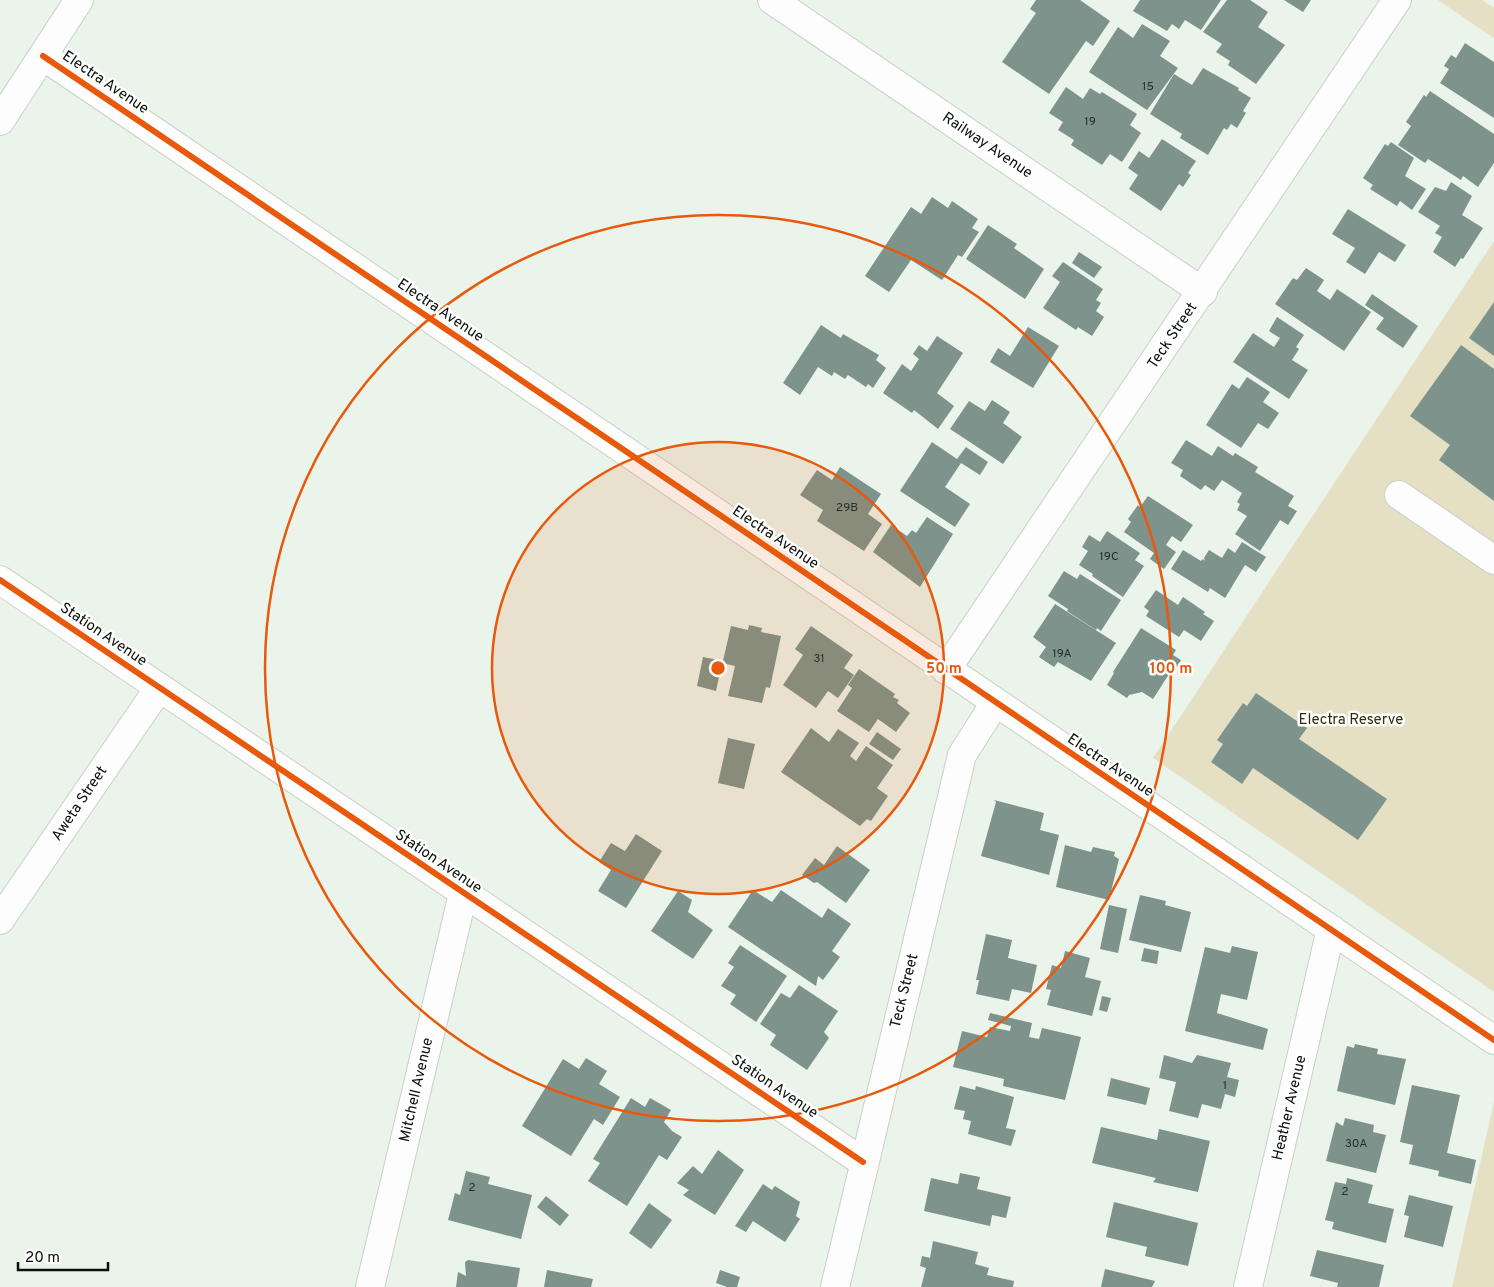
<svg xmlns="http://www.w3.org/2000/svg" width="1494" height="1287" font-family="Overpass,sans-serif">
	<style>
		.green { fill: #e5e0c3 }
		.building { fill: #7d938b }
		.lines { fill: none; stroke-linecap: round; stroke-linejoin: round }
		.minor-casing { stroke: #c9d1c9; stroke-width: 30 }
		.minor { stroke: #fcfdfc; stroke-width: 28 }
		.cycleway-casing { stroke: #fff; stroke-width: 9 }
		.cycleway { stroke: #e8590c; stroke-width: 6 }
		.ring { fill: none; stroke: #e8590c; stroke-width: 2.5 }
		.labels { text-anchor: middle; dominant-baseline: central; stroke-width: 5; stroke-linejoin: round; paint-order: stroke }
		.number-label { font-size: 12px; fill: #26302a }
		.street-label { font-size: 15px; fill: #090f09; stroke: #fff }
		.park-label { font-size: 15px; fill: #362c10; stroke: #fff }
		.centre { fill: #e8590c; stroke: #fff; stroke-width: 2.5 }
		.ring-label { font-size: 15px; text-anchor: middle; font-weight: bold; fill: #e8590c; stroke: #fff; stroke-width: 5; stroke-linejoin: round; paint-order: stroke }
	</style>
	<rect width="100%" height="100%" fill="#eaf4ea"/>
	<g class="green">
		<path d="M 1438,0 L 1482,0 L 1494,8 L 1494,38 Z"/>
		<path d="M 1494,241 L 1494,992 L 1153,758 Z"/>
		<path d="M 1494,1102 L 1494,1287 L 1452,1287 Z"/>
	</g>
	<g class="building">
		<path d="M 1036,0 L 1080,0 L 1110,21 L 1093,46 L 1086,41 L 1049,94 L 1002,62 L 1036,13 L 1030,9 Z"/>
		<path d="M 1140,0 L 1221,0 L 1201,30 L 1185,20 L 1179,29 L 1172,24 L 1167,31 L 1133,11 Z"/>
		<path d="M 1227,0 L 1250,0 L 1268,12 L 1258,27 L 1285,45 L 1256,84 L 1228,65 L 1230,61 L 1216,52 L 1222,44 L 1203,32 Z"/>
		<path d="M 1284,0 L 1311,0 L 1303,12 Z"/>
		<path d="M 1142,24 L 1170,41 L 1160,56 L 1178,68 L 1147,110 L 1089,72 L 1118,27 L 1133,38 Z"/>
		<path d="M 1465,43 L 1494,62 L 1494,118 L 1440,83 L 1449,69 L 1444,66 L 1451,55 L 1456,58 Z"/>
		<path d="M 1203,68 L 1239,88 L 1238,90 L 1251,98 L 1243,111 L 1246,113 L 1237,128 L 1231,124 L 1227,130 L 1224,128 L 1208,155 L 1180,138 L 1182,134 L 1150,114 L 1174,74 L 1192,85 Z"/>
		<path d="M 1066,87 L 1083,99 L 1090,88 L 1100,94 L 1102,92 L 1137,114 L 1130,125 L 1141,133 L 1122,162 L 1110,154 L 1102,165 L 1071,145 L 1074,140 L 1058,130 L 1063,122 L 1049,113 Z"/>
		<path d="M 1430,91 L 1494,134 L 1494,163 L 1478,187 L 1463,176 L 1461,180 L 1428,159 L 1425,163 L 1398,145 L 1411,126 L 1406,122 L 1424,95 L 1426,97 Z"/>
		<path d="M 1162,139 L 1196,161 L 1188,173 L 1191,175 L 1183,187 L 1179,184 L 1161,211 L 1129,189 L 1138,175 L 1128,168 L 1139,151 L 1149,158 Z"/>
		<path d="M 1391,142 L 1414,158 L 1405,176 L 1426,189 L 1412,210 L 1400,201 L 1397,206 L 1370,189 L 1373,185 L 1363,178 L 1385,144 L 1388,146 Z"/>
		<path d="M 1451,182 L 1472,196 L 1462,215 L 1483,228 L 1463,259 L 1461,258 L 1455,267 L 1433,252 L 1442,237 L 1435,233 L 1440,226 L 1418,212 L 1435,187 L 1446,191 Z"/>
		<path d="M 932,197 L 948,208 L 952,201 L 978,219 L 972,228 L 979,232 L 962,257 L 958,255 L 942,280 L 911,260 L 889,292 L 865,276 L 911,207 L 921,214 Z"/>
		<path d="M 1348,209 L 1406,245 L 1395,262 L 1379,252 L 1365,274 L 1346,262 L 1355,248 L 1332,234 Z"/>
		<path d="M 988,225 L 1017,244 L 1014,248 L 1044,269 L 1025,299 L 966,259 Z"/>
		<path d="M 1079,252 L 1102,267 L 1094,278 L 1072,263 Z"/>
		<path d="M 1063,262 L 1103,289 L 1096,300 L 1101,303 L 1096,311 L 1104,317 L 1092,336 L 1078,327 L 1076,330 L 1043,308 L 1060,282 L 1052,276 Z"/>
		<path d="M 1306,268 L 1324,280 L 1317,291 L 1330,300 L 1337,289 L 1371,312 L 1344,351 L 1275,304 L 1293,278 L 1297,280 Z"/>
		<path d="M 1372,294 L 1418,326 L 1403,348 L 1376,329 L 1384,318 L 1365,305 Z"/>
		<path d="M 1494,302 L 1494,356 L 1469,338 Z"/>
		<path d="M 1277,317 L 1304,335 L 1296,347 L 1299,349 L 1292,360 L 1308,370 L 1289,399 L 1233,362 L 1253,333 L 1274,347 L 1280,338 L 1269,331 Z"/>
		<path d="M 821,325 L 841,338 L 843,334 L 879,355 L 876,360 L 886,368 L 873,388 L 868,384 L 866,387 L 848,375 L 845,379 L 834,372 L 832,376 L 818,367 L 800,395 L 783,383 Z"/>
		<path d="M 1028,327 L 1059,346 L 1033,388 L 990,362 L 998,348 L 1010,356 Z"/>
		<path d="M 937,336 L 963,353 L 937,393 L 954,406 L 938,429 L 914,410 L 912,413 L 883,393 L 902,364 L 911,371 L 919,359 L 913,354 L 919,345 L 927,351 Z"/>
		<path d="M 1461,345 L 1494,369 L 1494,501 L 1439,460 L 1450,445 L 1410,416 Z"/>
		<path d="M 1247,377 L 1270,392 L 1263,402 L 1279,413 L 1268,429 L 1258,423 L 1241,448 L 1206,425 L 1232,384 L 1239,389 Z"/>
		<path d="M 992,400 L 1010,412 L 1003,423 L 1022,437 L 1003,464 L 950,429 L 969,401 L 985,411 Z"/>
		<path d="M 1186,440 L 1212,456 L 1218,446 L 1233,456 L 1235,453 L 1258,467 L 1255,472 L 1294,496 L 1288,506 L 1297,511 L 1288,525 L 1280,520 L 1260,551 L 1235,534 L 1247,516 L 1237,510 L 1240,504 L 1237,502 L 1242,493 L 1222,480 L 1214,491 L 1205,485 L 1201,490 L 1180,476 L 1183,470 L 1171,463 Z"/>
		<path d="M 932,442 L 957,459 L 966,447 L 988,462 L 980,475 L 961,463 L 945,487 L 970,504 L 955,527 L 900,491 Z"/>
		<path d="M 840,467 L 881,494 L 868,514 L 882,524 L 864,551 L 817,521 L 823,510 L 800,495 L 817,470 L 832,480 Z"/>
		<path d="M 1148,496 L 1193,525 L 1181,542 L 1172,536 L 1166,545 L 1176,552 L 1164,569 L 1150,559 L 1154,553 L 1124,532 L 1131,522 L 1128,519 L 1138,505 L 1140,507 Z"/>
		<path d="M 927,517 L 953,534 L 920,587 L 873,552 L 891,525 L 907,536 L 912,530 L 916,533 Z"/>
		<path d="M 1107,531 L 1140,553 L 1135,560 L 1144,566 L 1123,597 L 1092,576 L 1093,574 L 1079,565 L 1088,551 L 1082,547 L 1089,535 L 1100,542 Z"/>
		<path d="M 1242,542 L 1266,557 L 1256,572 L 1245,565 L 1225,598 L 1210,588 L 1208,592 L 1171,569 L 1183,550 L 1201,561 L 1203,559 L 1205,561 L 1204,558 L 1209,550 L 1222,558 L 1228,548 L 1235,553 Z"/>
		<path d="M 1064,571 L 1077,579 L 1080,574 L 1121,600 L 1101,631 L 1097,628 L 1096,630 L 1067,611 L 1068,609 L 1048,596 Z"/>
		<path d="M 1156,590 L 1178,605 L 1183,597 L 1205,612 L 1203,614 L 1214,621 L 1201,641 L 1184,630 L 1179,637 L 1146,616 L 1149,611 L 1144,607 Z"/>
		<path d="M 1055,604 L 1116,643 L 1091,681 L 1058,662 L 1054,667 L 1039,657 L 1046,647 L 1033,637 Z"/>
		<path d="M 749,625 L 762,628 L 761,632 L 781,636 L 770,688 L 766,687 L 762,703 L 728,696 L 735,666 L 722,663 L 716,691 L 697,686 L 703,657 L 723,661 L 731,626 L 748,630 Z"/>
		<path d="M 811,626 L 853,655 L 844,668 L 854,675 L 838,698 L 828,691 L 816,708 L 783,685 L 803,655 L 795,649 Z"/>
		<path d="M 1141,628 L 1176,650 L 1173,655 L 1181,660 L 1174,672 L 1171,671 L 1153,699 L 1142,692 L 1129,695 L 1127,698 L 1107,685 L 1114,673 L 1113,672 Z"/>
		<path d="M 859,669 L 895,694 L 893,697 L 899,700 L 897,703 L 910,713 L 896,732 L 878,719 L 869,732 L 837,711 L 852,688 L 848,685 Z"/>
		<path d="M 1256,693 L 1307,728 L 1299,739 L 1387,799 L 1358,840 L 1253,768 L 1242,784 L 1211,762 L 1223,744 L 1217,740 L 1243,703 L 1247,706 Z"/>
		<path d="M 811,728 L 829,742 L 838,729 L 859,743 L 850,756 L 856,761 L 866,746 L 893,765 L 877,788 L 888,796 L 871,821 L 867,819 L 860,826 L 781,772 Z"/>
		<path d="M 877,732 L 901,749 L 893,760 L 869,744 Z"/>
		<path d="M 728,738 L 755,744 L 744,789 L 718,783 Z"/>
		<path d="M 994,800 L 1044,813 L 1040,830 L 1059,835 L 1049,875 L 981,856 L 996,802 Z"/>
		<path d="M 636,834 L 662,851 L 626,908 L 598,891 L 611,870 L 599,862 L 611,843 L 625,851 Z"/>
		<path d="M 1065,845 L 1091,852 L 1093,847 L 1115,852 L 1114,856 L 1119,859 L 1109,900 L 1056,887 Z"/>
		<path d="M 837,846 L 870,870 L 846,903 L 817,882 L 814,883 L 802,875 L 815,858 L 824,865 Z"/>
		<path d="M 753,890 L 772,902 L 781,890 L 822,918 L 828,908 L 851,924 L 832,951 L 840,957 L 823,980 L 818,976 L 816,986 L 728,927 Z"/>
		<path d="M 678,891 L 692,900 L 688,912 L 713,930 L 693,959 L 651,931 Z"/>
		<path d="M 1140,895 L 1166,901 L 1165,905 L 1191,912 L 1181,952 L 1129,940 Z"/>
		<path d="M 1109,905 L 1127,909 L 1118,953 L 1100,949 Z"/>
		<path d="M 986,934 L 1012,940 L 1008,958 L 1037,965 L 1031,993 L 1012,989 L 1009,1001 L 976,994 L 979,980 L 976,980 Z"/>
		<path d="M 740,945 L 787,976 L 756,1022 L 730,1004 L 736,995 L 721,986 L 734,967 L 728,963 Z"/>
		<path d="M 1232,946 L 1258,952 L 1247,1000 L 1221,994 L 1217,1013 L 1268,1029 L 1263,1050 L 1185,1031 L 1205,947 L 1230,953 Z"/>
		<path d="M 1144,948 L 1159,951 L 1157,964 L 1141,961 Z"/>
		<path d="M 1065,951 L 1090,958 L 1085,977 L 1101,981 L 1092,1016 L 1047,1005 L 1051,990 L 1046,989 L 1052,965 L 1061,968 Z"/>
		<path d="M 799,985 L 838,1011 L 824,1032 L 829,1038 L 807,1070 L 770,1045 L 776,1035 L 760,1024 L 781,993 L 790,998 Z"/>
		<path d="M 1102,996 L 1111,998 L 1107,1012 L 1099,1010 Z"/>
		<path d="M 990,1013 L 1032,1023 L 1029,1037 L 1039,1039 L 1042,1028 L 1081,1037 L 1065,1100 L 1003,1086 L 1004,1079 L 953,1067 L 962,1031 L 987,1037 L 990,1027 L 1010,1031 L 1011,1026 L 988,1020 Z"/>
		<path d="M 1355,1044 L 1378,1049 L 1377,1054 L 1406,1059 L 1395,1105 L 1337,1091 L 1347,1046 L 1354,1048 Z"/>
		<path d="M 1164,1055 L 1192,1063 L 1197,1055 L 1231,1063 L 1227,1077 L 1239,1080 L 1235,1097 L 1225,1094 L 1221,1109 L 1202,1104 L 1198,1118 L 1169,1111 L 1176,1082 L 1159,1078 Z"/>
		<path d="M 586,1058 L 607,1071 L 599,1084 L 620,1097 L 603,1125 L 594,1119 L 571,1156 L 522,1126 L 563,1059 L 579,1069 Z"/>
		<path d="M 1111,1078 L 1150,1088 L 1146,1105 L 1107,1096 Z"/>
		<path d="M 1412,1085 L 1460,1095 L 1447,1153 L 1476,1160 L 1471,1184 L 1438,1176 L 1439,1171 L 1409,1164 L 1413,1145 L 1400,1142 Z"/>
		<path d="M 960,1086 L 975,1090 L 976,1086 L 1014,1097 L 1006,1128 L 1016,1130 L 1011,1146 L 968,1134 L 971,1121 L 963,1119 L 965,1111 L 954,1109 Z"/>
		<path d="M 631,1098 L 645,1107 L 650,1098 L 671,1110 L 664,1122 L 672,1131 L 682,1137 L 667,1160 L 659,1155 L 627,1206 L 588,1181 L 600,1163 L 593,1159 Z"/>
		<path d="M 1345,1118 L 1374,1125 L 1373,1132 L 1386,1135 L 1376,1173 L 1326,1161 L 1336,1122 L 1343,1126 Z"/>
		<path d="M 1101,1127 L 1157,1140 L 1159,1129 L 1210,1141 L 1198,1192 L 1153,1182 L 1156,1178 L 1092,1163 Z"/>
		<path d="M 718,1150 L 744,1170 L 715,1215 L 683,1195 L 689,1190 L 677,1183 L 693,1166 L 702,1174 Z"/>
		<path d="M 466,1171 L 490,1177 L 488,1184 L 532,1195 L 521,1239 L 448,1220 L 455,1193 L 460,1195 Z"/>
		<path d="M 960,1173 L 980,1177 L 977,1189 L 1011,1197 L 1006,1218 L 992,1215 L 990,1226 L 924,1211 L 931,1178 L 958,1184 Z"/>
		<path d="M 1347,1178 L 1373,1185 L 1368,1203 L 1394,1209 L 1386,1243 L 1332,1229 L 1334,1222 L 1325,1220 L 1335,1182 L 1346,1184 Z"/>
		<path d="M 763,1184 L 772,1190 L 775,1186 L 800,1202 L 796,1216 L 800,1219 L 785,1242 L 753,1221 L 746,1232 L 735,1226 Z"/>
		<path d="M 1409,1195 L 1453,1206 L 1443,1247 L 1404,1237 L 1409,1216 L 1404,1215 Z"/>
		<path d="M 546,1196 L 569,1215 L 560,1226 L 537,1207 Z"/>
		<path d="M 1114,1202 L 1198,1223 L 1188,1266 L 1145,1256 L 1147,1247 L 1106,1237 Z"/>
		<path d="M 649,1203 L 672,1220 L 651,1249 L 629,1233 Z"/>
		<path d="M 933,1241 L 978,1252 L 975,1264 L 989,1268 L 987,1275 L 1014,1281 L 1013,1287 L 921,1287 L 926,1268 L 920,1266 L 922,1256 L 930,1258 Z"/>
		<path d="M 1317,1250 L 1384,1265 L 1379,1287 L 1337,1287 L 1338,1283 L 1310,1276 Z"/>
		<path d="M 468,1260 L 520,1268 L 517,1287 L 456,1287 L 458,1272 L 466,1276 L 465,1262 Z"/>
		<path d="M 1105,1269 L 1155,1281 L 1152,1287 L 1101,1287 Z"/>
		<path d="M 547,1270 L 593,1279 L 591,1287 L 544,1287 Z"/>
		<path d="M 720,1270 L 740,1277 L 737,1287 L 727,1287 L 716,1283 Z"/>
	</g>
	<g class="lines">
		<defs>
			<g id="minor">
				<path d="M 772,0 L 1203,292"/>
				<path d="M 43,56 L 1494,1040"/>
				<path d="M 0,121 L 79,0"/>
				<path d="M 1399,495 L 1494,560"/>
				<path d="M 0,580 L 863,1162"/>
				<path d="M 946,670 L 1397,0"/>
				<path d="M 0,920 L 159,688"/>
				<path d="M 370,1287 L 463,894"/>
				<path d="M 835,1287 L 962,755 L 995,703"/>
				<path d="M 1248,1287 L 1331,929"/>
			</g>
		</defs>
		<use href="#minor" class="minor-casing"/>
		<use href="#minor" class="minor"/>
		<defs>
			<g id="cycleway">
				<path d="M 43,56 L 1494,1040"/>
				<path d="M 0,580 L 863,1162"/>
			</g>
		</defs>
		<use href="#cycleway" class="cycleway-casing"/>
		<use href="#cycleway" class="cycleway"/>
	</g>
	<circle cx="718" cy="668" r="226" fill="#e8590c" fill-opacity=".12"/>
	<g class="ring">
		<circle cx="718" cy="668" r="226"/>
		<circle cx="718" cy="668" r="453"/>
	</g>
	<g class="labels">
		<g class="number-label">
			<text x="1148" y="87">15</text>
			<text x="1090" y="122">19</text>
			<text x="847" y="508">29B</text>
			<text x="1109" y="557">19C</text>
			<text x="1062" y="654">19A</text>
			<text x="819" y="659">31</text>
			<text x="1225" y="1086">1</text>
			<text x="1356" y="1144">30A</text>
			<text x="472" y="1188">2</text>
			<text x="1345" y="1192">2</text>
		</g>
		<g class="street-label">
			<text transform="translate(105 83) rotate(34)">Electra Avenue</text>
			<text transform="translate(987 146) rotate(34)">Railway Avenue</text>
			<text transform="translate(440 311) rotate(34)">Electra Avenue</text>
			<text transform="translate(1173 336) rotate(-56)">Teck Street</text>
			<text transform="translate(775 538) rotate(34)">Electra Avenue</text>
			<text transform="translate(103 635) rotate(34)">Station Avenue</text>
			<text transform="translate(1110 766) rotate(34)">Electra Avenue</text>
			<text transform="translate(80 804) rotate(-56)">Aweta Street</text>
			<text transform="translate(438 862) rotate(34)">Station Avenue</text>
			<text transform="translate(905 991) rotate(-76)">Teck Street</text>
			<text transform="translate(774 1087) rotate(34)">Station Avenue</text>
			<text transform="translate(417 1090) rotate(-77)">Mitchell Avenue</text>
			<text transform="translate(1290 1108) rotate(-77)">Heather Avenue</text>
		</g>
		<g class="park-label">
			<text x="1351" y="720">Electra Reserve</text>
		</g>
	</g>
	<circle cx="718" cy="668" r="8" class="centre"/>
	<g class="ring-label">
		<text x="944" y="673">50 m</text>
		<text x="1171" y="673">100 m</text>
	</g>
	<path d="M18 1262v8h90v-8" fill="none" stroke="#090f09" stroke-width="2.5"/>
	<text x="25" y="1262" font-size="15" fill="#090f09" stroke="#ffffff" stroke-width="4" paint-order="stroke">20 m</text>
</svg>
